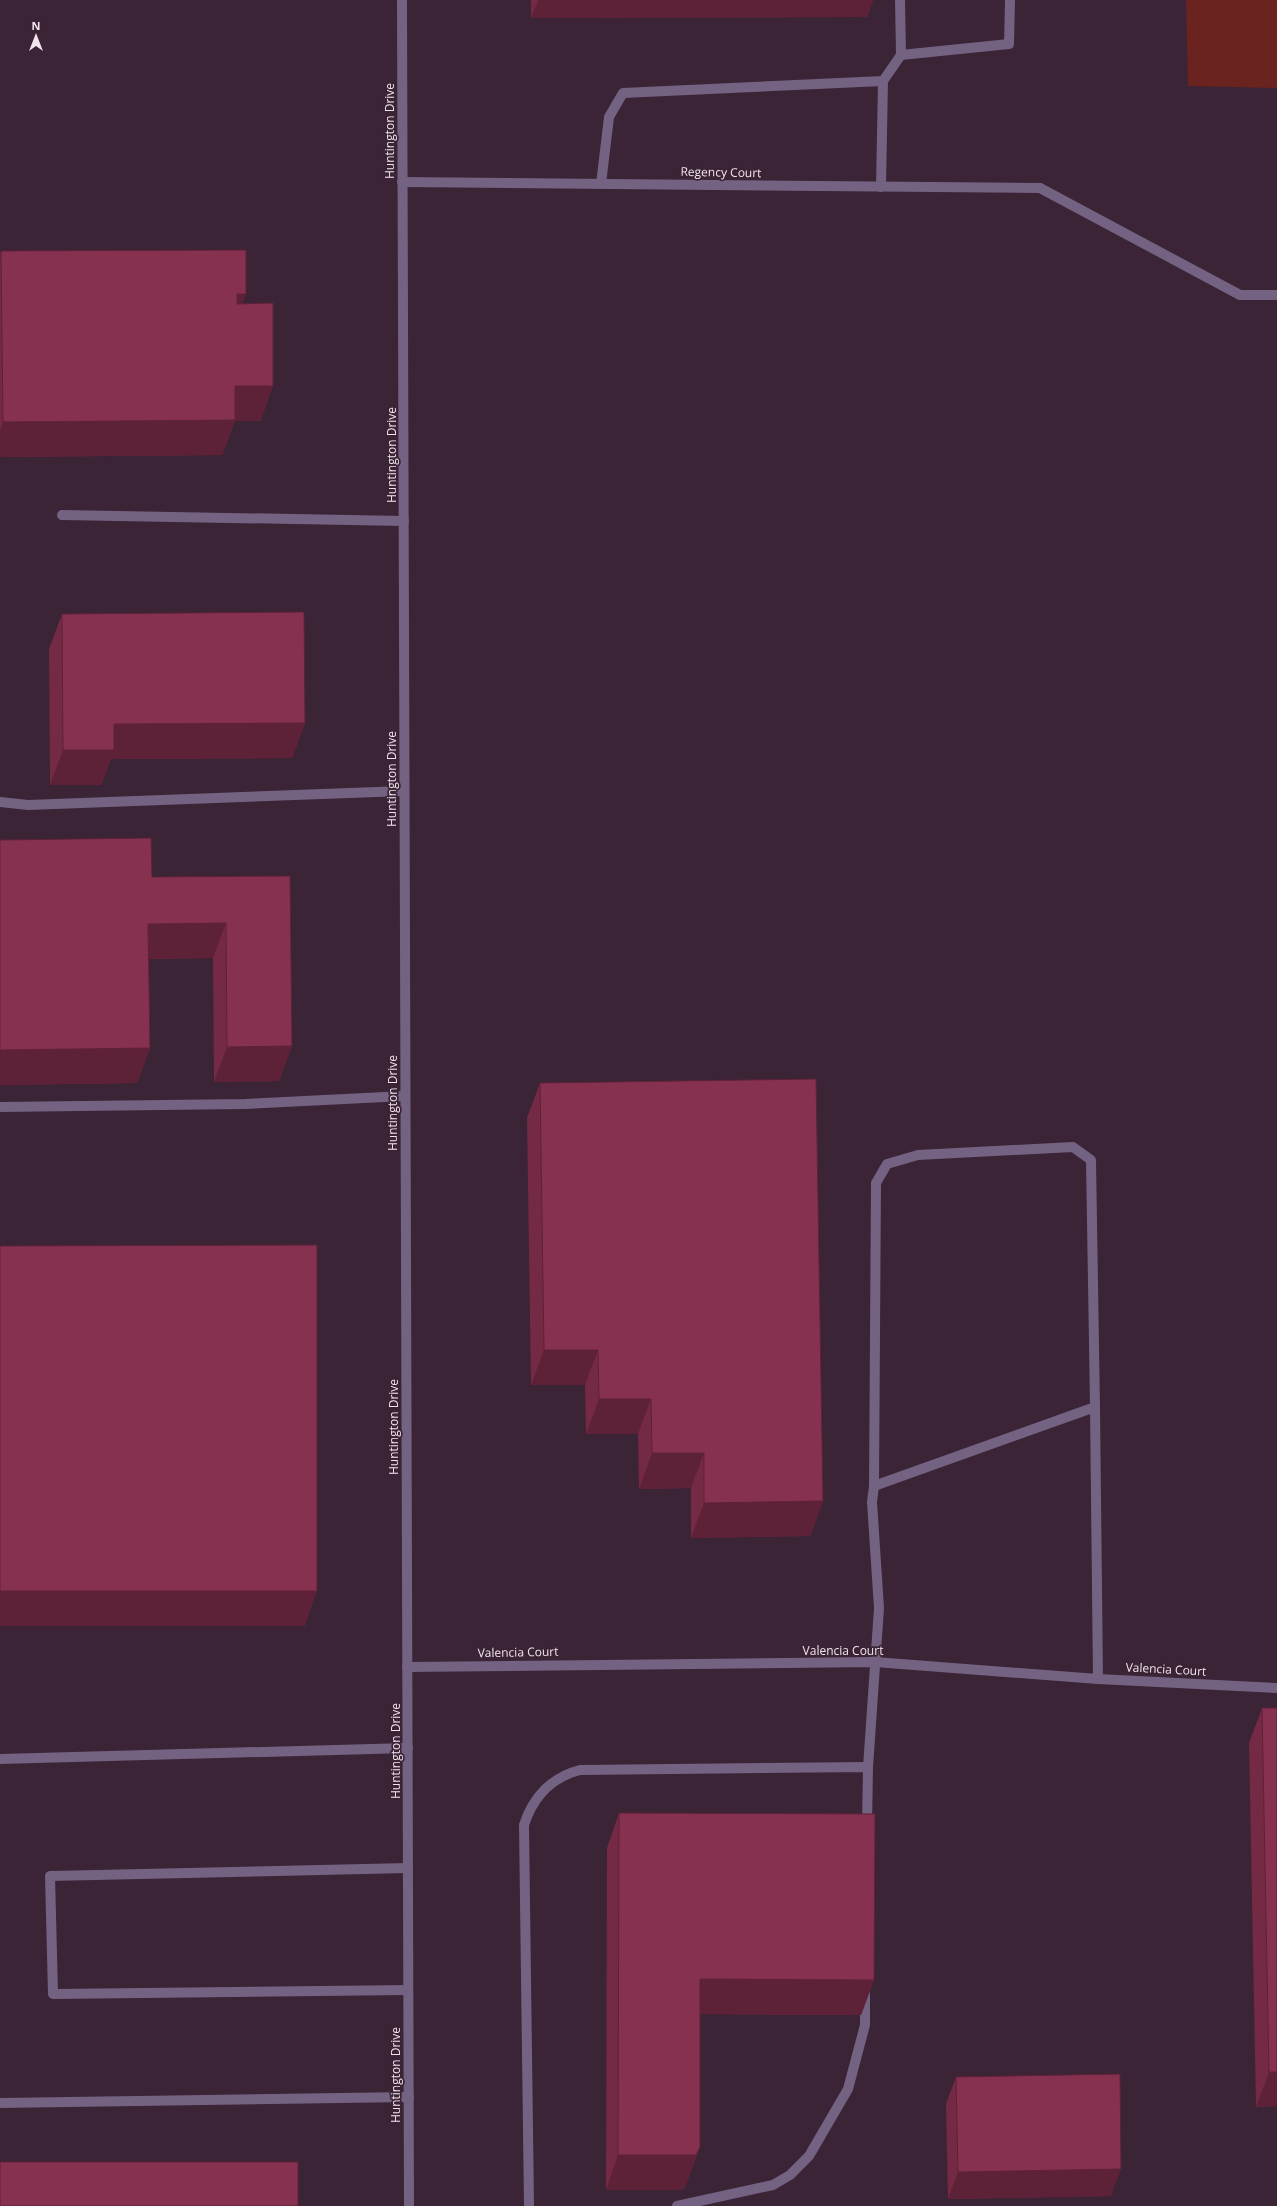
<svg xmlns="http://www.w3.org/2000/svg" width="1277" height="2206" font-family="'Open Sans',sans-serif">
	<style>
		.green { fill: #6a231e }
		.lines { fill: none; stroke-linecap: round; stroke-linejoin: round }
		.service { stroke: #736282; stroke-width: 10 }
		.minor { stroke: #736282; stroke-width: 10 }
		.wall { fill: #742a45 }
		.shaded-wall { fill: #5e2238 }
		.building { fill: #873150; stroke: #5e2238 }
		.labels { text-anchor: middle; dominant-baseline: central; stroke-width: 3.5; stroke-linejoin: round; paint-order: stroke }
		.street-label { font-size: 12px; fill: #f2e3ee; stroke: #3a2435 }
	</style>
	<rect width="100%" height="100%" fill="#3a2435"/>
	<path class="green" d="M 1186,0 L 1277,0 L 1277,88 L 1188,86 Z"/>
	<g class="lines">
		<g class="service">
			<path d="M 901,55 L 1009,44 L 1010,0"/>
			<path d="M 601,184 L 609,117 L 623,93 L 883,81 L 901,55 L 900,0"/>
			<path d="M 881,187 L 883,81"/>
			<path d="M 1040,188 L 1240,295 L 1277,295"/>
			<path d="M 62,515 L 404,521"/>
			<path d="M 0,802 L 28,805 L 404,791"/>
			<path d="M 0,1107 L 245,1104 L 405,1096"/>
			<path d="M 874,1486 L 876,1183 L 887,1164 L 918,1155 L 1073,1147 L 1091,1160 L 1095,1407"/>
			<path d="M 0,1759 L 408,1748"/>
			<path d="M 868,1767 L 879,1608 L 872,1502 L 874,1486 L 1095,1407 L 1098,1679"/>
			<path d="M 408,1868 L 50,1876 L 53,1994 L 408,1990"/>
			<path d="M 0,2103 L 409,2097"/>
			<path d="M 529,2206 L 524,1825 C 533,1797 552,1777 580,1770 L 868,1767 L 867,1826"/>
			<path d="M 677,2206 L 773,2185 L 790,2175 L 809,2156 L 848,2089 L 865,2025 L 865,1992"/>
		</g>
		<g class="minor">
			<path d="M 402,0 L 409,2206"/>
			<path d="M 402,182 L 1040,188"/>
			<path d="M 407,1667 L 875,1662 L 1098,1679 L 1277,1688"/>
		</g>
	</g>
	<g class="wall">
		<path d="M 531,0 L 873,0 L 867,17 L 531,18 Z"/>
		<path d="M 1,251 L 242,304 L 261,421 L 235,421 L 222,455 L 0,457 L 0,254 Z"/>
		<path d="M 62,614 L 305,723 L 292,758 L 111,759 L 101,785 L 50,785 L 49,649 Z"/>
		<path d="M 0,840 L 152,877 L 290,876 L 292,1046 L 279,1081 L 214,1082 L 213,958 L 149,959 L 150,1048 L 137,1083 L 0,1085 Z"/>
		<path d="M 540,1083 L 823,1501 L 810,1536 L 691,1538 L 691,1488 L 639,1489 L 638,1434 L 586,1434 L 585,1385 L 531,1385 L 527,1118 Z"/>
		<path d="M 1262,1708 L 1277,1708 L 1277,2106 L 1256,2107 L 1249,1743 Z"/>
		<path d="M 619,1813 L 874,1980 L 861,2015 L 700,2014 L 700,2147 L 687,2182 L 683,2190 L 606,2190 L 607,1848 Z"/>
		<path d="M 956,2077 L 1111,2196 L 948,2199 L 946,2104 Z"/>
	</g>
	<g class="shaded-wall">
		<path d="M 538,0 L 873,0 L 867,17 L 531,18 Z"/>
		<path d="M 237,294 L 246,294 L 233,329 Z"/>
		<path d="M 235,386 L 273,386 L 261,421 L 235,421 L 222,455 L 0,457 L 0,429 L 3,422 Z"/>
		<path d="M 305,723 L 292,758 L 111,759 L 101,785 L 50,785 L 63,750 L 114,724 Z"/>
		<path d="M 226,923 L 213,958 L 135,959 L 148,924 Z"/>
		<path d="M 292,1046 L 279,1081 L 214,1082 L 227,1047 Z"/>
		<path d="M 150,1048 L 137,1083 L 0,1085 L 0,1050 Z"/>
		<path d="M 544,1350 L 598,1350 L 585,1385 L 531,1385 Z"/>
		<path d="M 599,1399 L 651,1399 L 638,1434 L 586,1434 Z"/>
		<path d="M 652,1453 L 704,1453 L 691,1488 L 639,1489 Z"/>
		<path d="M 823,1501 L 810,1536 L 691,1538 L 704,1503 Z"/>
		<path d="M 0,1591 L 317,1591 L 305,1626 L 0,1626 Z"/>
		<path d="M 700,1979 L 874,1980 L 861,2015 L 687,2014 Z"/>
		<path d="M 1269,2072 L 1277,2072 L 1277,2106 L 1256,2107 Z"/>
		<path d="M 700,2147 L 687,2182 L 683,2190 L 606,2190 L 618,2155 Z"/>
		<path d="M 1121,2169 L 1111,2196 L 948,2199 L 958,2172 Z"/>
	</g>
	<g class="building">
		<path d="M 246,250 L 246,294 L 237,294 L 237,304 L 273,303 L 273,386 L 235,386 L 235,420 L 3,422 L 1,251 Z"/>
		<path d="M 304,612 L 305,723 L 114,724 L 114,750 L 63,750 L 62,614 Z"/>
		<path d="M 151,838 L 152,877 L 290,876 L 292,1046 L 227,1047 L 226,923 L 148,924 L 150,1048 L 0,1050 L 0,840 Z"/>
		<path d="M 816,1079 L 823,1501 L 704,1503 L 704,1453 L 652,1453 L 651,1399 L 599,1399 L 598,1350 L 544,1350 L 540,1083 Z"/>
		<path d="M 317,1245 L 317,1591 L 0,1591 L 0,1246 Z"/>
		<path d="M 1262,1708 L 1277,1708 L 1277,2072 L 1269,2072 Z"/>
		<path d="M 619,1813 L 875,1814 L 874,1980 L 700,1979 L 700,2147 L 696,2155 L 618,2155 Z"/>
		<path d="M 1120,2074 L 1121,2169 L 958,2172 L 956,2077 Z"/>
		<rect x="0" y="2162" width="298" height="44"/>
	</g>
	<g class="labels">
		<g class="street-label">
			<text transform="translate(389 131) rotate(-90)">Huntington Drive</text>
			<text transform="translate(721 172) rotate(1)">Regency Court</text>
			<text transform="translate(391 455) rotate(-90)">Huntington Drive</text>
			<text transform="translate(391 779) rotate(-90)">Huntington Drive</text>
			<text transform="translate(392 1103) rotate(-90)">Huntington Drive</text>
			<text transform="translate(393 1427) rotate(-90)">Huntington Drive</text>
			<text x="843" y="1650">Valencia Court</text>
			<text transform="translate(518 1652) rotate(-1)">Valencia Court</text>
			<text transform="translate(1166 1669) rotate(3)">Valencia Court</text>
			<text transform="translate(395 1751) rotate(-90)">Huntington Drive</text>
			<text transform="translate(395 2075) rotate(-90)">Huntington Drive</text>
		</g>
	</g>
	<g transform="translate(36 36)" stroke="#3a2435" stroke-width="3" paint-order="stroke">
	<path d="M0-3L7 15L0 10L-7 15Z" fill="#f2e3ee"/>
	<text y="-6" font-size="11" font-weight="bold" text-anchor="middle" fill="#f2e3ee">N</text>
	</g>
</svg>
